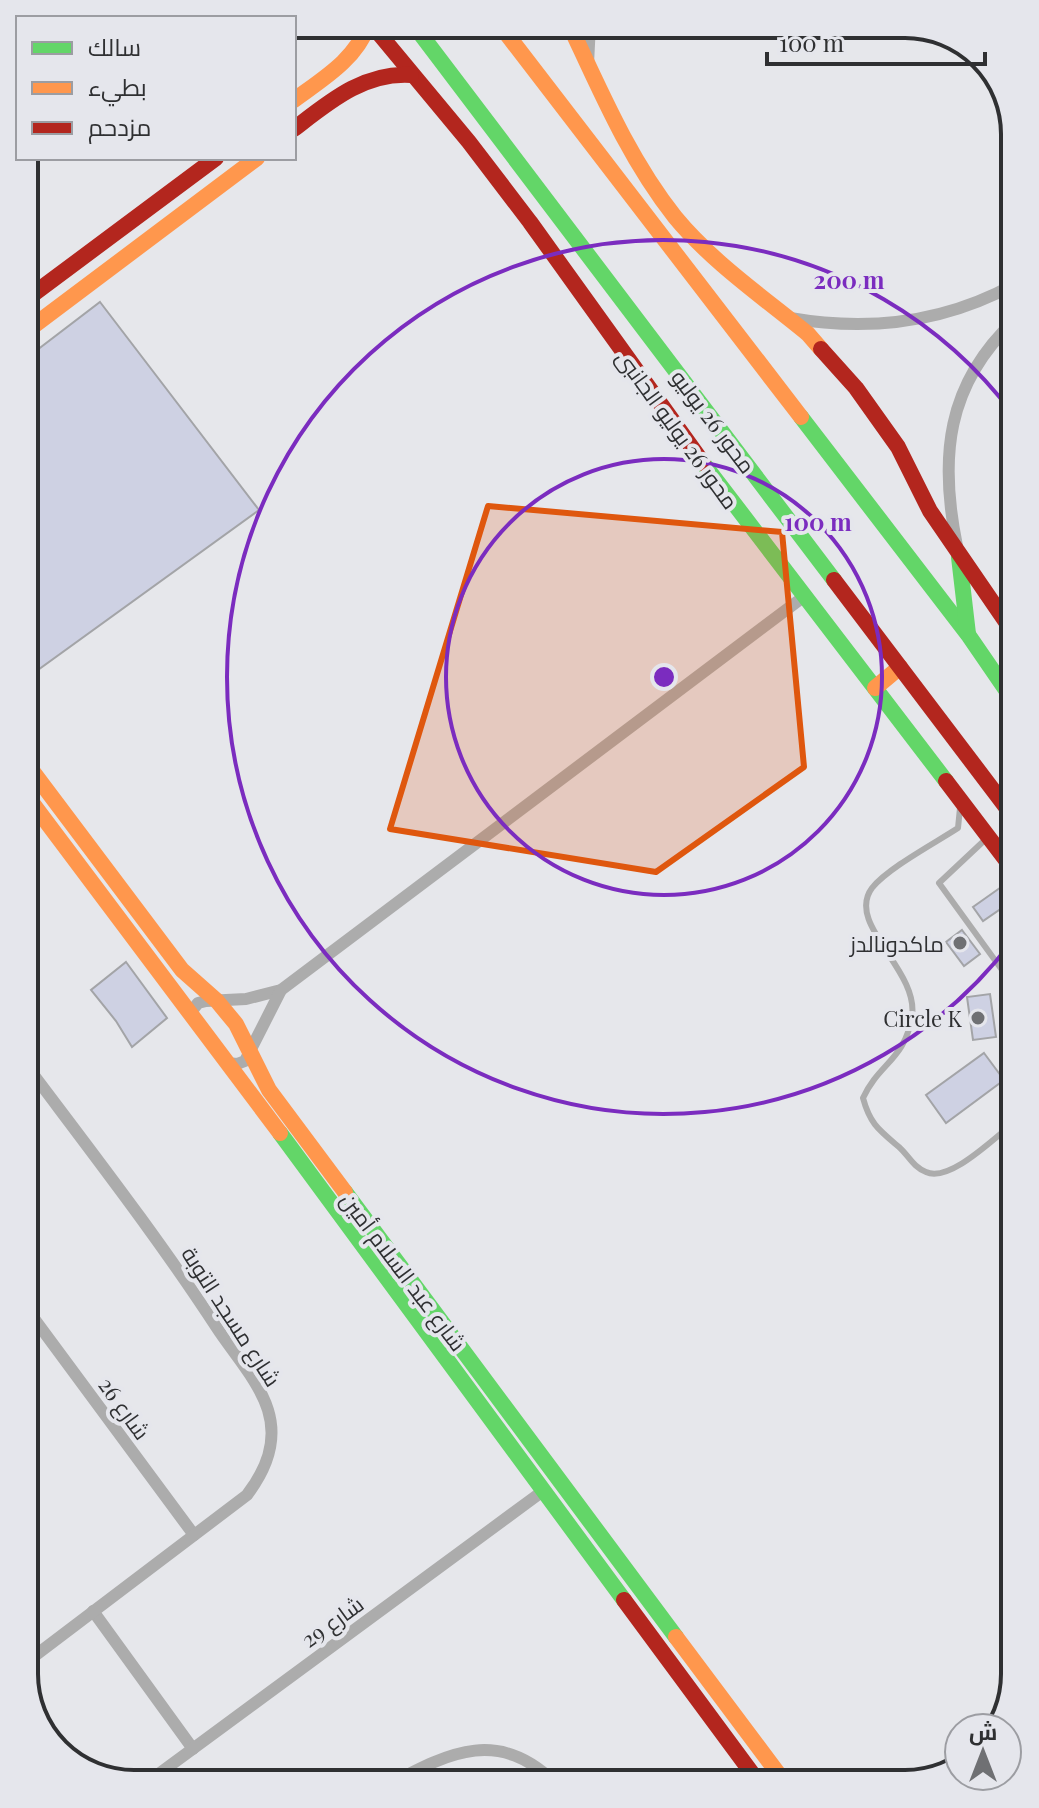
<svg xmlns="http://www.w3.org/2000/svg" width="1039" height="1808" font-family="'Playfair Display',Cairo,serif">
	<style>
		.building { fill: #ced1e3; stroke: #a3a4a7; stroke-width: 2 }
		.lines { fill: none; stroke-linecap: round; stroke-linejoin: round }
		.lane { stroke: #acacac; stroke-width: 6 }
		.street { stroke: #acacac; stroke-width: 12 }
		.fast { stroke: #63d668; stroke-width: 16 }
		.slow { stroke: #ff974d; stroke-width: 16 }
		.jam { stroke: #b3261e; stroke-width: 16 }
		.marked { fill: #df570e; fill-opacity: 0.2; stroke: #df570e; stroke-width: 6; stroke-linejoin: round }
		.ring { fill: none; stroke: #7b2cbf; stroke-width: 4 }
		.poi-dot { fill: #6f7073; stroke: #e5e6ec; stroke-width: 3 }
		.labels { text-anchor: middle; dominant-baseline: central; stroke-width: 8; stroke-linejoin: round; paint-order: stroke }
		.street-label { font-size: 22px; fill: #2f3032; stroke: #e5e6ec }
		.poi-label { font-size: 22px; fill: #2f3032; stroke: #e5e6ec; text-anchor: end }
		.rim { fill: none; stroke: #2f3032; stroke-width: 4 }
		.centre { fill: #7b2cbf; stroke: #e5e6ec; stroke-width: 4 }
		.ring-label { font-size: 24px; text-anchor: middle; font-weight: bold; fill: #7b2cbf; stroke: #e5e6ec; stroke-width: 8; stroke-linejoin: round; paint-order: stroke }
	</style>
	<rect width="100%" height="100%" fill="#e6e7eb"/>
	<g class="building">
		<path d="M 100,302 L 259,510 L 24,680 L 24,360 Z"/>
		<path d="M 1004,885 L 1015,899 L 983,921 L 973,907 Z"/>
		<path d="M 962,930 L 980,954 L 964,966 L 946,942 Z"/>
		<path d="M 126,962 L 167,1018 L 132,1047 L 116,1021 L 91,990 Z"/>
		<path d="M 990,994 L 996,1037 L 973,1040 L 967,997 Z"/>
		<path d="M 984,1053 L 1004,1080 L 946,1123 L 926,1095 Z"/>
	</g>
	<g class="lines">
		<g class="lane">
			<path d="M 960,808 L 958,828 C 935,843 888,868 872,888 C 845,924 919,970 912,1016 C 905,1060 879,1063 863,1098 C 870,1124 879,1130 899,1147 C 909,1156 913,1167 926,1172 C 950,1183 995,1137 1015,1122"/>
			<path d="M 988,837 L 939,883 L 1005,974 L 1015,969"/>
		</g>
		<g class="street">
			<path d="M 588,64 L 590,24"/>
			<path d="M 790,318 C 870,332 944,323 1015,284"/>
			<path d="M 957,546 C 939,458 946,384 1015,320"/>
			<path d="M 191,1012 L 198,1003 L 206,1001 L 246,999 L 281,990 L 806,595"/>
			<path d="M 227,1063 L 237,1064 L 245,1061 L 281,990"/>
			<path d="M 24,1305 L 194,1535"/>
			<path d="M 93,1611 L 193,1749"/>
			<path d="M 24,1664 L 247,1495 C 266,1470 278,1442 268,1410 C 259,1381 234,1354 217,1328 C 157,1236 90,1150 24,1062"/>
			<path d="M 145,1784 L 543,1491"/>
			<path d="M 390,1784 C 451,1751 500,1728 556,1784"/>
		</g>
		<g class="fast">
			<path d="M 413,24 L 834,580"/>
			<path d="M 801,417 L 969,636 L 1015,703"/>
			<path d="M 703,463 L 946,781"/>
			<path d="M 959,557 L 968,634"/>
			<path d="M 280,1133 L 624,1600"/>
			<path d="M 345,1192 L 676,1637"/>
		</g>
		<g class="slow">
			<path d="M 499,24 L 801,417"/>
			<path d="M 569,24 C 600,90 629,159 675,217 C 712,262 763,297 808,334 L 821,349"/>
			<path d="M 294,100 C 324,78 355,60 369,24"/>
			<path d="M 24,333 L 257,158"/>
			<path d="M 875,688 L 900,667"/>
			<path d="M 24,760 L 182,970 L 217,1001 L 236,1024 L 269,1090 L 345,1192"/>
			<path d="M 24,792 L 280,1133"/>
			<path d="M 676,1637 L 786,1784"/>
		</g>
		<g class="jam">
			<path d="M 371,24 L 469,142 L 530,222 L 703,463"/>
			<path d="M 294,129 C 329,102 364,72 411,75"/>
			<path d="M 24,301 L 216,158"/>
			<path d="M 821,349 L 856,388 L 898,447 L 930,511 L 1015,635"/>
			<path d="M 834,580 L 1015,819"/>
			<path d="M 946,781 L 1015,872"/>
			<path d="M 624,1600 L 760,1784"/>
		</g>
	</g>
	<path class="marked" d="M 488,506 L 782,532 L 804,767 L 656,872 L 390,829 Z"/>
	<g class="ring">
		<circle cx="664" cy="677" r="218"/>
		<path d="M1013 940A437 437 0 1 1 1013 414"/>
	</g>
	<g class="poi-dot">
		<circle cx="960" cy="943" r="8"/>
		<circle cx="978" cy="1018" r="8"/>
	</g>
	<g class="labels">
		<g class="street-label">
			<text transform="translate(714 421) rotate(53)">محور 26 يوليو</text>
			<text transform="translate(678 429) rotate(54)">محور 26 يوليو الجانبى</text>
			<text transform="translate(404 1271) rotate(53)">شارع عبد السلام أمين</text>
			<text transform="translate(232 1316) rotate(57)">شارع مسجد التوبة</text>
			<text transform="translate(125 1408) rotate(54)">شارع 26</text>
			<text transform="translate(332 1621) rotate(-36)">شارع 29</text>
		</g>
		<g class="poi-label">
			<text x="944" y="943">ماكدونالدز</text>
			<text x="962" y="1018">Circle K</text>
		</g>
	</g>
	<path d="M0 0H1039V1808H0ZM134 38H905A96 96 0 0 1 1001 134V1674A96 96 0 0 1 905 1770H134A96 96 0 0 1 38 1674V134A96 96 0 0 1 134 38Z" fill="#e5e6ec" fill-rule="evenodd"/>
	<path class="rim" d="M134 38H905A96 96 0 0 1 1001 134V1674A96 96 0 0 1 905 1770H134A96 96 0 0 1 38 1674V134A96 96 0 0 1 134 38Z"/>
	<circle cx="664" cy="677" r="12" class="centre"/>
	<g class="ring-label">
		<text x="849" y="289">200 m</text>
		<text x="818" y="531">100 m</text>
	</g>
	<rect x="16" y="16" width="280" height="144" fill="#e5e6ec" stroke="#9c9da2" stroke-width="2"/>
	<rect x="32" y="42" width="40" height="12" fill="#63d668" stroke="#9c9da2" stroke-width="2"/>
	<text x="88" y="56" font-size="24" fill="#2f3032">سالك</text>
	<rect x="32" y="82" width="40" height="12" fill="#ff974d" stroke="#9c9da2" stroke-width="2"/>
	<text x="88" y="96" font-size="24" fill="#2f3032">بطيء</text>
	<rect x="32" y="122" width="40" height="12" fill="#b3261e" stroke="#9c9da2" stroke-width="2"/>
	<text x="88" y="136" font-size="24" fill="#2f3032">مزدحم</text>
	<g transform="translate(983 1752)"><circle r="38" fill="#e5e6ec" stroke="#9c9da2" stroke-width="2"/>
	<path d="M0-6L14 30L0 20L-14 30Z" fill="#6f7073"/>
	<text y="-12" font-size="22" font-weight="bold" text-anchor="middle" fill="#2f3032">ش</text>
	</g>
	<path d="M767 52v12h218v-12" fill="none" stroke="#2f3032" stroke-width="4"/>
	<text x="779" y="52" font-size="24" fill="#2f3032" stroke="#e5e6ec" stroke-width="6" paint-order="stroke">100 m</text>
</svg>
